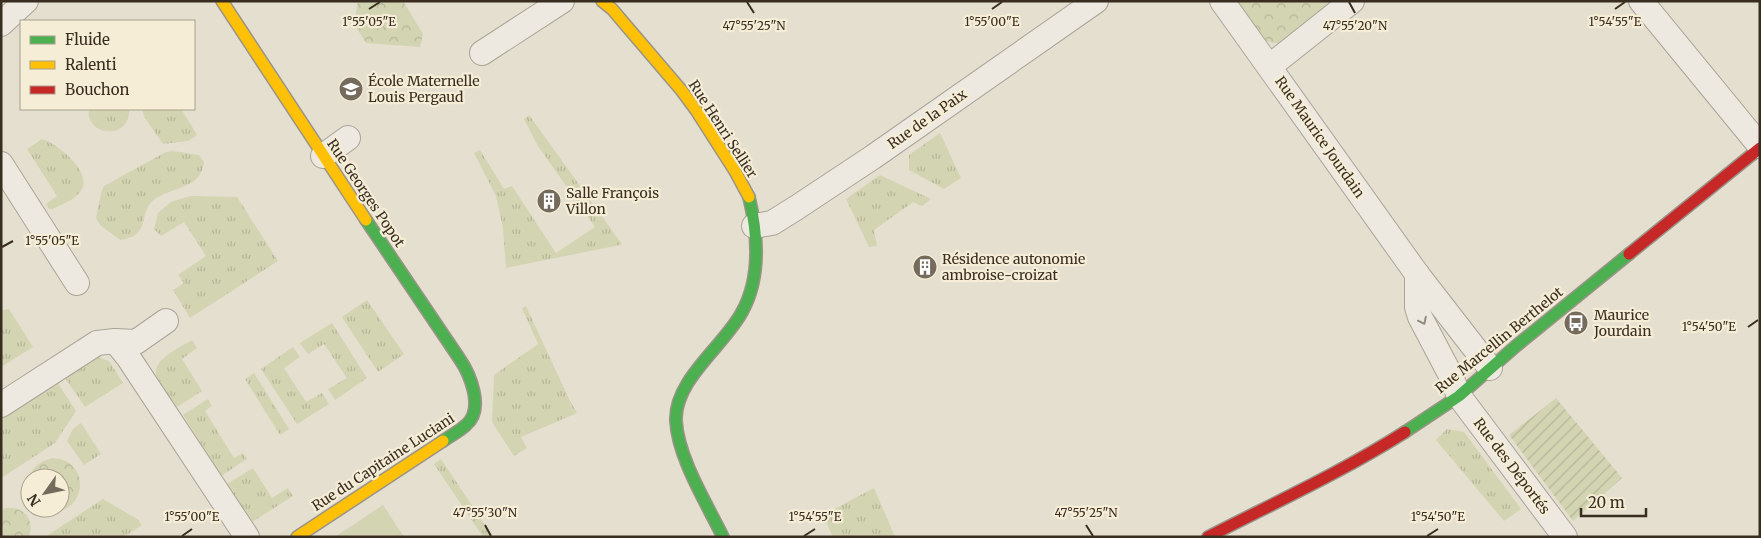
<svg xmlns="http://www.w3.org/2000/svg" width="1761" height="538" font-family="Merriweather,serif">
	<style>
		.grass { fill: url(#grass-tufts) }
		.park { fill: url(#park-crowns) }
		.garden { fill: url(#garden-furrows) }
		.pitch { fill: #d3d4b2 }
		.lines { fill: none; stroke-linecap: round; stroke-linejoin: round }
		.street-casing { stroke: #aaa498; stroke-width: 26 }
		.fast-casing { stroke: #9a9488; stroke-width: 14 }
		.slow-casing { stroke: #9a9488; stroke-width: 14 }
		.jam-casing { stroke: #9a9488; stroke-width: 14 }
		.street { stroke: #ede9e1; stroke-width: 24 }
		.fast { stroke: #4caf50; stroke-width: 11 }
		.slow { stroke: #ffc107; stroke-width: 11 }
		.jam { stroke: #c62828; stroke-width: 11 }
		.oneway { stroke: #938b80 }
		.ticks { fill: none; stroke: #392d20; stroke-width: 2 }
		.labels { text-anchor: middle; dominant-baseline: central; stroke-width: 4.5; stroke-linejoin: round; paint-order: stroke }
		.poi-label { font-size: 14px; fill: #392d20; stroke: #f5edd6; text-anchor: start }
		.street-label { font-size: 14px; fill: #392d20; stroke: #f5edd6 }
		.ticks-label { font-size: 12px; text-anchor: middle; fill: #392d20; stroke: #f5edd6; stroke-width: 4.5; stroke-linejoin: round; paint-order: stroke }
	</style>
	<defs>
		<pattern id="grass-tufts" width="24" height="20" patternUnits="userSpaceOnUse" patternTransform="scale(1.25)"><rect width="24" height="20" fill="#d3d4b2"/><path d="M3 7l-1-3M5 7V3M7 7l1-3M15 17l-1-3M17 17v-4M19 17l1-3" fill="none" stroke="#b6b699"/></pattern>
		<pattern id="park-crowns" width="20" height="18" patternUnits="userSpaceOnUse" patternTransform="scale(1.25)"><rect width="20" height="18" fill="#d3d4b2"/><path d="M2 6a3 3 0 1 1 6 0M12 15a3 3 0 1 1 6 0" fill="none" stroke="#b6b699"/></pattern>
		<pattern id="garden-furrows" width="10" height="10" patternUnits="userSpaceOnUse" patternTransform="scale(1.25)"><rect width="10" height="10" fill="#d3d4b2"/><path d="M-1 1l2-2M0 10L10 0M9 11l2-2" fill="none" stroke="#b6b699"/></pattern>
	</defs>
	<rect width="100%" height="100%" fill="#e5dfcf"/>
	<g class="grass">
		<path d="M 89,109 L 130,109 C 129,112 129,117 127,121 C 117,140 85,131 89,109 Z"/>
		<path d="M 142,109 L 181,109 L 196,133 L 196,136 L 188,141 L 163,144 L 145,118 Z"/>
		<path d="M 529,115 L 621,243 L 620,245 L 506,268 L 503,228 L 496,196 L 474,153 L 480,150 L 504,189 L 512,186 L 556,253 L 595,227 L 538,146 L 524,119 Z"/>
		<path d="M 940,133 L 961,178 L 944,189 L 909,170 L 909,155 Z"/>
		<path d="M 42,139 C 57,143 92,172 82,189 C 77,199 62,204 53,209 L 49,209 L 46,204 L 57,196 L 27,149 Z"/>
		<path d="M 173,151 L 199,155 L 204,162 C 201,189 174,186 155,199 C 137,211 153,236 120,240 L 100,225 L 96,218 L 101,193 L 104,186 L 166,152 Z"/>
		<path d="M 880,175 L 931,199 L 922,206 L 913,202 L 874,230 L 877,246 L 869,247 L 846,199 Z"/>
		<path d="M 190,196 L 237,197 L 278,261 L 190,318 L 173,290 L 184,283 L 178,275 L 206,256 L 184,222 L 161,236 L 154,229 L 158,213 L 171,202 Z"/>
		<path d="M 367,300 L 404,354 L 378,372 L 342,317 Z"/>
		<path d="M 526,306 L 569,399 L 577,413 L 521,437 L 527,448 L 514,456 L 492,422 L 494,375 L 538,344 L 522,308 Z"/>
		<path d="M 9,309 L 33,347 L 1,367 L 1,313 L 3,310 Z"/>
		<path d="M 332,323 L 367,378 L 335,400 L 328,389 L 347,378 L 324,344 L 308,354 L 300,343 Z"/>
		<path d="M 192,340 L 197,348 L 182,359 L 202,391 L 177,407 C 170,398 162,388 157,377 C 150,360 181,347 192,340 Z"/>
		<path d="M 293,347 L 300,357 L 284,368 L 306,402 L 322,393 L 329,404 L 297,424 L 261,369 Z"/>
		<path d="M 98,357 L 109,361 L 123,383 L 85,407 L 65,378 Z"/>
		<path d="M 254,373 L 289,429 L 280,435 L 245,379 Z"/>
		<path d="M 57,382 L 76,411 L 55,443 L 1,478 L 1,419 Z"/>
		<path d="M 208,399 L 212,406 L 205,411 L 234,458 L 243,453 L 247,459 L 221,476 L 183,415 Z"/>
		<path d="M 81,423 L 101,454 L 84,465 L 67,441 L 73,429 Z"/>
		<path d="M 1447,429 L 1464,432 L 1521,509 L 1504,521 L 1436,440 Z"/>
		<path d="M 441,459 L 493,537 L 483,537 L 434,464 Z"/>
		<path d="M 253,468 L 272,498 L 288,488 L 293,496 L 252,522 L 227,484 Z"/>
		<path d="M 874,488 L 895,537 L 833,537 L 823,515 Z"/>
		<path d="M 103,499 L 137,519 L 142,525 L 124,537 L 45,537 Z"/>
	</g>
	<g class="park">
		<path d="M 358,1 L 403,1 L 423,34 L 420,47 L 366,43 L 354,24 Z"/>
		<path d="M 1236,1 L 1336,1 L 1282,43 L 1274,43 L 1265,41 Z"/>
		<path d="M 53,458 C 98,462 82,525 42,508 L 60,508 L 60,478 L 30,478 L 30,496 C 24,476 34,462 53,458 Z"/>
		<path d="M 5,508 C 24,506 35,519 29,537 L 1,537 L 1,510 Z"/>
	</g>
	<path class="garden" d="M 1556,398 L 1622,478 L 1573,521 L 1509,435 Z"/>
	<path class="pitch" d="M 383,505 L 404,537 L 335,537 Z"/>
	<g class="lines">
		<defs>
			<g id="street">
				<path d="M 1222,1 L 1417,274 L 1490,368"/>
				<path d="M 1641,1 L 1760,146"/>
				<path d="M 1,24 L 26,1"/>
				<path d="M 482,53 L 562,1"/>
				<path d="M 1270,66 L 1352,1"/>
				<path d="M 323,156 L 348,138"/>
				<path d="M 1,164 L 77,283"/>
				<path d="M 754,226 L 772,223 L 796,208 L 873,157 L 1096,1"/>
				<path d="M 1417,274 L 1417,307 L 1420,317 L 1450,374 L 1459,396 L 1565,537"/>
				<path d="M 115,341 L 128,357 L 247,537"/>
				<path d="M 1,405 L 97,343 L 115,341 L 136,342 L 166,321"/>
			</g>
			<g id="fast">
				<path d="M 366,220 L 459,358 C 470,374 485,409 466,425 C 460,431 450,436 443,441"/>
				<path d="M 1405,432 L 1459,396 L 1516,346 L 1629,254"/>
				<path d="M 723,537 C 707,504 678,458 676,421 C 674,380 724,346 742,312 C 761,278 758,235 749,197"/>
			</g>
			<g id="slow">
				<path d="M 222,1 L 366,220"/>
				<path d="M 602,1 L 612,9 L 682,91 L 696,110 L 735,171 L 749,197"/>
				<path d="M 297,537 L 443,441"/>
			</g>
			<g id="jam">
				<path d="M 1629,254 L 1760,148"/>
				<path d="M 1208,537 C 1274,503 1342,472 1405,432"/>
			</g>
		</defs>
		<use href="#street" class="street-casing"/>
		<use href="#fast" class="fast-casing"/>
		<use href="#slow" class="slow-casing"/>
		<use href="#jam" class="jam-casing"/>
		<use href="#street" class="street"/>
		<use href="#fast" class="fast"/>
		<use href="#slow" class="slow"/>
		<use href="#jam" class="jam"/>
	</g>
	<defs><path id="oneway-chevron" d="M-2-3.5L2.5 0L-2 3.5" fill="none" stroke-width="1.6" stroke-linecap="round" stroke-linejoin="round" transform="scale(1.25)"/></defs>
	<use class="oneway" href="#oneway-chevron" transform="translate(1423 321) rotate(64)"/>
	<path class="ticks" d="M 747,2 L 754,13M 1349,2 L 1355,13M 369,9 L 380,2M 992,9 L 1002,2M 1615,9 L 1625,2M 2,247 L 13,241M 1748,327 L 1758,320M 485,525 L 491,536M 1086,525 L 1093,536M 182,536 L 192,529M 804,536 L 815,529M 1427,536 L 1438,529"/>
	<defs>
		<symbol id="school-disc" viewBox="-11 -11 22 22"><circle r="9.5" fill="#756b5d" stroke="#f5edd6"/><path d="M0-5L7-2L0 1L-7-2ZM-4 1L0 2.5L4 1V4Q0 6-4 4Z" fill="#fff"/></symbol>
		<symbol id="building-disc" viewBox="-11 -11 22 22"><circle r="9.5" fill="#756b5d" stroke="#f5edd6"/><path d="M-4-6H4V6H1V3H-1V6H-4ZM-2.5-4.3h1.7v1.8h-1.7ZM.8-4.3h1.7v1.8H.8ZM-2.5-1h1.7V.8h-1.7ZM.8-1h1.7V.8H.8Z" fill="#fff"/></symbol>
		<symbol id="bus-disc" viewBox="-11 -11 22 22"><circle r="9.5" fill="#756b5d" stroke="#f5edd6"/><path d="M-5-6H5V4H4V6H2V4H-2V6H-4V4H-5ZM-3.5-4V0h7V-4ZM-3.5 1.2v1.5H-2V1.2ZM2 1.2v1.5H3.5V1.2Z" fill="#fff"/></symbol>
	</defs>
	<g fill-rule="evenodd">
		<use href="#school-disc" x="337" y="75" width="28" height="28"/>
		<use href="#building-disc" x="535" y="187" width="28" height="28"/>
		<use href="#building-disc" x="911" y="253" width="28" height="28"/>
		<use href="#bus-disc" x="1562" y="309" width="28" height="28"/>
	</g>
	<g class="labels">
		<g class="poi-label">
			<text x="368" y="81">École Maternelle<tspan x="368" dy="16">Louis Pergaud</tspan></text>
			<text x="566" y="193">Salle François<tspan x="566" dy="16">Villon</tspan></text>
			<text x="942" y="259">Résidence autonomie<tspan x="942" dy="16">ambroise-croizat</tspan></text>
			<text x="1594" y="315">Maurice<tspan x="1594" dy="16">Jourdain</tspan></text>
		</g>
		<g class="street-label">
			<text transform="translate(927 119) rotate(-35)">Rue de la Paix</text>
			<text transform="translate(723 129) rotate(57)">Rue Henri Sellier</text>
			<text transform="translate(1320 137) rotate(55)">Rue Maurice Jourdain</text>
			<text transform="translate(366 193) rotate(56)">Rue Georges Popot</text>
			<text transform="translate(1499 340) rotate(-39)">Rue Marcellin Berthelot</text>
			<text transform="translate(383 462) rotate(-33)">Rue du Capitaine Luciani</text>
			<text transform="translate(1512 466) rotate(53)">Rue des Déportés</text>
		</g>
	</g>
	<g class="ticks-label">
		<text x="369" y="26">1°55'05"E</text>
		<text x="992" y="26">1°55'00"E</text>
		<text x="1615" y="26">1°54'55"E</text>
		<text x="754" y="30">47°55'25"N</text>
		<text x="1355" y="30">47°55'20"N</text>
		<text x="52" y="245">1°55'05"E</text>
		<text x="1709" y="331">1°54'50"E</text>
		<text x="485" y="517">47°55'30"N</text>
		<text x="1086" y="517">47°55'25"N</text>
		<text x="192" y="521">1°55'00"E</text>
		<text x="815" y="521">1°54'55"E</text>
		<text x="1438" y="521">1°54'50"E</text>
	</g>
	<rect width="1761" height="538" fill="none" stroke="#392d20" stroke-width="5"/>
	<rect x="20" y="20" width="175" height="90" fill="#f5edd6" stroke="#aaa08d"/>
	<rect x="30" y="36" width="25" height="8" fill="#4caf50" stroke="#aaa08d"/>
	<text x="65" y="45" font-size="15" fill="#392d20">Fluide</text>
	<rect x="30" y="61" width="25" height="8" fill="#ffc107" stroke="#aaa08d"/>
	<text x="65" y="70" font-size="15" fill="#392d20">Ralenti</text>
	<rect x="30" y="86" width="25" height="8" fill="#c62828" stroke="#aaa08d"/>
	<text x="65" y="95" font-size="15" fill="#392d20">Bouchon</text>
	<g transform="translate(45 493) rotate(237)"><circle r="24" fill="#f5edd6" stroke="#aaa08d"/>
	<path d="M0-4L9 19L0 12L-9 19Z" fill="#756b5d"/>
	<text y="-8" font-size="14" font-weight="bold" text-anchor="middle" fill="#392d20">N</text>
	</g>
	<path d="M1581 508v8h65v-8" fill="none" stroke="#392d20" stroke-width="2.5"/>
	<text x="1588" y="508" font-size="15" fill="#392d20" stroke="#f5edd6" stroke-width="4" paint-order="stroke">20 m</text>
</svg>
